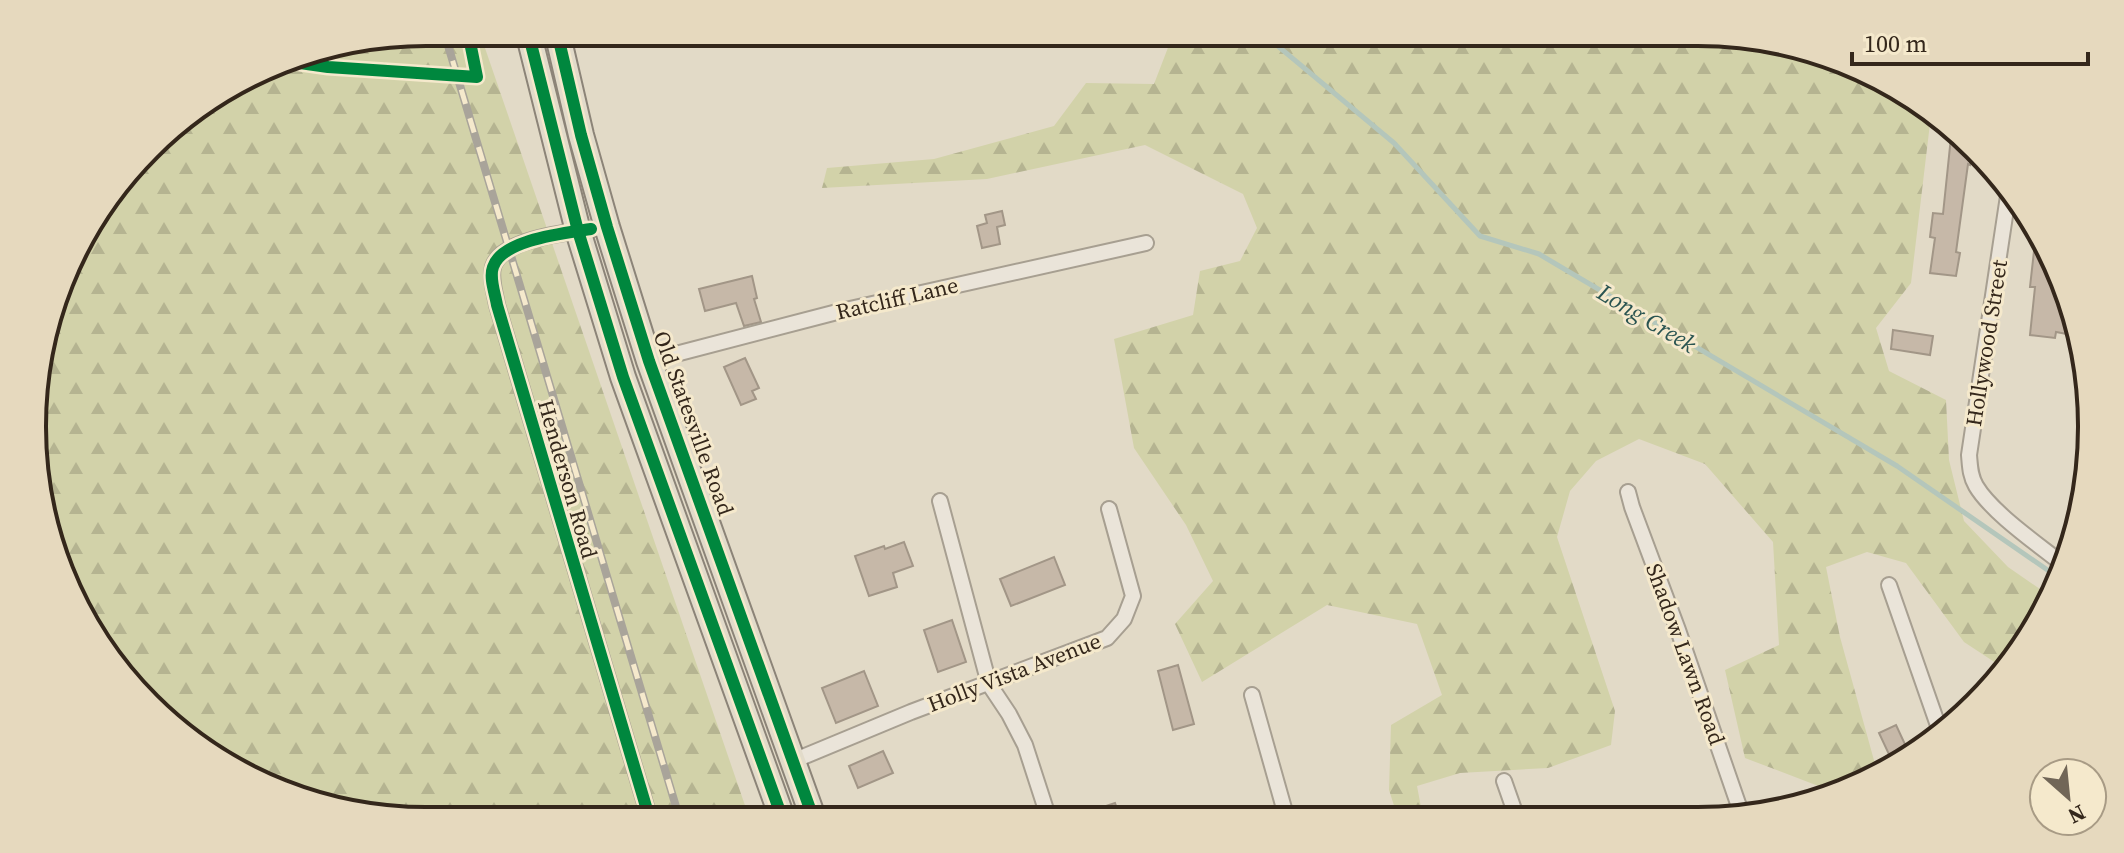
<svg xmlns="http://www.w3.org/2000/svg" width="2124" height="853" font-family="'Source Serif 4',serif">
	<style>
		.forest { fill: url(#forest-firs) }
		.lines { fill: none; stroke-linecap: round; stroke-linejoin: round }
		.stream { stroke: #b4c6bb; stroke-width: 5 }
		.building { fill: #c6b8a8; stroke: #a29687; stroke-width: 2 }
		.street-casing { stroke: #a79f91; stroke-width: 18 }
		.primary-casing { stroke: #8c8478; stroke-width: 28 }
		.street { stroke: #eae4d9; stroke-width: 14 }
		.primary { stroke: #e2dbca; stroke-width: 24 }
		.rail-casing { stroke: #a9a49a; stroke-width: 8 }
		.rail { stroke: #f5e9cc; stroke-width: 5; stroke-dasharray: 15; stroke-linecap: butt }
		.cycleway-casing { stroke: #f5e9cc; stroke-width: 17 }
		.cycleway { stroke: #00873e; stroke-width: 12 }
		.labels { text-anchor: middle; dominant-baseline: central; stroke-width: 6; stroke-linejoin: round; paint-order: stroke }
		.street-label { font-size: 22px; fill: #34271b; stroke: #f5e9cc }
		.water-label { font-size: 24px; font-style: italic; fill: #2a5451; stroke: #f5e9cc }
		.rim { fill: none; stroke: #34271b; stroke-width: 4 }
	</style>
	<defs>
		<pattern id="forest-firs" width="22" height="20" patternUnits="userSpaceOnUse" patternTransform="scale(2)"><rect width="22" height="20" fill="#d2d2a9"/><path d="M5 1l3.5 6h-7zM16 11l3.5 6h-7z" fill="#b5b491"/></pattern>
	</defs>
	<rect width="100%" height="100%" fill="#e2dac7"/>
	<g class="forest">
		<path d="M 425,32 L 485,48 L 750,820 L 426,821 L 300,800 L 186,739 L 85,624 L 39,503 L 35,375 L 85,230 L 167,130 L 299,53 Z"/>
		<path d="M 1174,32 L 1697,32 L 1824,53 L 1931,115 L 1911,283 L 1876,328 L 1889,371 L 1946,400 L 1949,460 L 1964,521 L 2008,567 L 2050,596 L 2025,646 L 2005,669 L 1964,642 L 1906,563 L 1867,552 L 1826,567 L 1840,637 L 1875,764 L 1851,787 L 1834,792 L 1745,758 L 1725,670 L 1779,645 L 1773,542 L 1705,464 L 1639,439 L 1596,461 L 1570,491 L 1557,537 L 1615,711 L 1611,745 L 1548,768 L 1460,773 L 1417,786 L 1423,818 L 1398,818 L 1389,790 L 1391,725 L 1442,695 L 1417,624 L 1327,605 L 1202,682 L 1175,624 L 1213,581 L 1186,525 L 1134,448 L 1114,339 L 1193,315 L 1200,271 L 1240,261 L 1257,228 L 1243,194 L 1145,145 L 987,179 L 822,188 L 827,168 L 934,159 L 1054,126 L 1086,83 L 1154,84 Z"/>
	</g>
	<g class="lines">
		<path class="stream" d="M 1261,32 L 1394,143 L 1480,236 L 1539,254 L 1897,466 L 2059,578"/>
	</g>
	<g class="building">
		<path d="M 1951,137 L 1964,139 L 1972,149 L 1970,165 L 1968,164 L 1956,252 L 1960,253 L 1956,276 L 1930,273 L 1935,238 L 1930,237 L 1933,213 L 1943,214 Z"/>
		<path d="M 1002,211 L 1005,225 L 997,227 L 1000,244 L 982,248 L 977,226 L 987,223 L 985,215 Z"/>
		<path d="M 2036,233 L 2051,252 L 2069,318 L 2067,334 L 2056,332 L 2055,338 L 2030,335 L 2035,287 L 2030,287 Z"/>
		<path d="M 752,276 L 757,298 L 754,299 L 761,322 L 744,326 L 736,303 L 705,311 L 699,289 Z"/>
		<path d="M 1893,330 L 1933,336 L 1930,355 L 1891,349 Z"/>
		<path d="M 745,358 L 759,388 L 752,391 L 756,399 L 741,405 L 724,367 Z"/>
		<path d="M 904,542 L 913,566 L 893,573 L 897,587 L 869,596 L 855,556 L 884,546 L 885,549 Z"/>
		<path d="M 1054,557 L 1065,585 L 1011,606 L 1000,579 Z"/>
		<path d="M 952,620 L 966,662 L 938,672 L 924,630 Z"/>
		<path d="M 1178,665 L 1194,724 L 1173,730 L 1158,671 Z"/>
		<path d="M 864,671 L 878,706 L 836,723 L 822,688 Z"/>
		<path d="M 1896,725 L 1910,755 L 1894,765 L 1879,733 Z"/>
		<path d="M 883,751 L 893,773 L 858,788 L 849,766 Z"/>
		<path d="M 1115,803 L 1121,819 L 1073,819 L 1073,817 Z"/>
	</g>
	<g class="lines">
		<defs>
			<g id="street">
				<path d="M 2008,196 L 1969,455 C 1970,466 1970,476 1976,486 C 1992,513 2039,545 2065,566"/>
				<path d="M 607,227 C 580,231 502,236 493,267 C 490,279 495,293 497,305 L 650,820"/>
				<path d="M 649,361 L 841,311 L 1146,243"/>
				<path d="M 1628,492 L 1632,507 L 1678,630 L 1743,818"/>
				<path d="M 940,501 L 989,684 L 1009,714 L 1025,745 L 1049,819"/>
				<path d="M 1889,585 L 1941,734"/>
				<path d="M 1252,695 L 1287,819"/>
				<path d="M 793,761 L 911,712 L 1107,638 L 1124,619 L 1133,596 L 1109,509"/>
				<path d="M 1504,781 L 1517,818"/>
			</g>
			<g id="primary">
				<path d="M 528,32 L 578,231 L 623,377 L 783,820"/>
				<path d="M 557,32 L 581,135 L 607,227 L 649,361 L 814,820"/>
			</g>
		</defs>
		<use href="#street" class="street-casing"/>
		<use href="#primary" class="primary-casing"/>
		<use href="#street" class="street"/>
		<use href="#primary" class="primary"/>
		<defs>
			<path id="rail" d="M 444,32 L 680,820"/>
		</defs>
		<use href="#rail" class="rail-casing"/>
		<use href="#rail" class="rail"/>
		<defs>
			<g id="cycleway">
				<path d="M 528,32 L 578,231 L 623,377 L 783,820"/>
				<path d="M 557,32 L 581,135 L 607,227 L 649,361 L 814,820"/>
				<path d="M 286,61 L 328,67 L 477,77 L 468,32"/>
				<path d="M 591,229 C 567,233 502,239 493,267 C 489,278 495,293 497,305 L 650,820"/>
			</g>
		</defs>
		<use href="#cycleway" class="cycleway-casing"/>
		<use href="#cycleway" class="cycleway"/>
	</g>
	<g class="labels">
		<g class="street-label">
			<text transform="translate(897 298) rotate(-13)">Ratcliff Lane</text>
			<text transform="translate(1986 343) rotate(-81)">Hollywood Street</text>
			<text transform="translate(694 423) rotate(70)">Old Statesville Road</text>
			<text transform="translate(568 479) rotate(74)">Henderson Road</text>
			<text transform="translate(1686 654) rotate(70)">Shadow Lawn Road</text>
			<text transform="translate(1014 672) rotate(-21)">Holly Vista Avenue</text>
		</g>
		<g class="water-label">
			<text transform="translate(1647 318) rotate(31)">Long Creek</text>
		</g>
	</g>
	<path d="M0 0H2124V853H0ZM426 46H1698A380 380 0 0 1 2078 426V427A380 380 0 0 1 1698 807H426A380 380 0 0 1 46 427V426A380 380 0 0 1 426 46Z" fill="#e6d9be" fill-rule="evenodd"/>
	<path class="rim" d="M426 46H1698A380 380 0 0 1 2078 426V427A380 380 0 0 1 1698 807H426A380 380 0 0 1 46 427V426A380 380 0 0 1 426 46Z"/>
	<g transform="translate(2068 797) rotate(153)"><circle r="38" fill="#f5e9cc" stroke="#a89b85" stroke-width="2"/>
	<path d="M0-6L14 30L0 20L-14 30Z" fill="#716657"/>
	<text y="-12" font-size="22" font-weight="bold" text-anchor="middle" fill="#34271b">N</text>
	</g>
	<path d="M1852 52v12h236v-12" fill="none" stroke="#34271b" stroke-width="4"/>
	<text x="1864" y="52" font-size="24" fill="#34271b" stroke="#f5e9cc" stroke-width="6" paint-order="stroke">100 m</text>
</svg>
